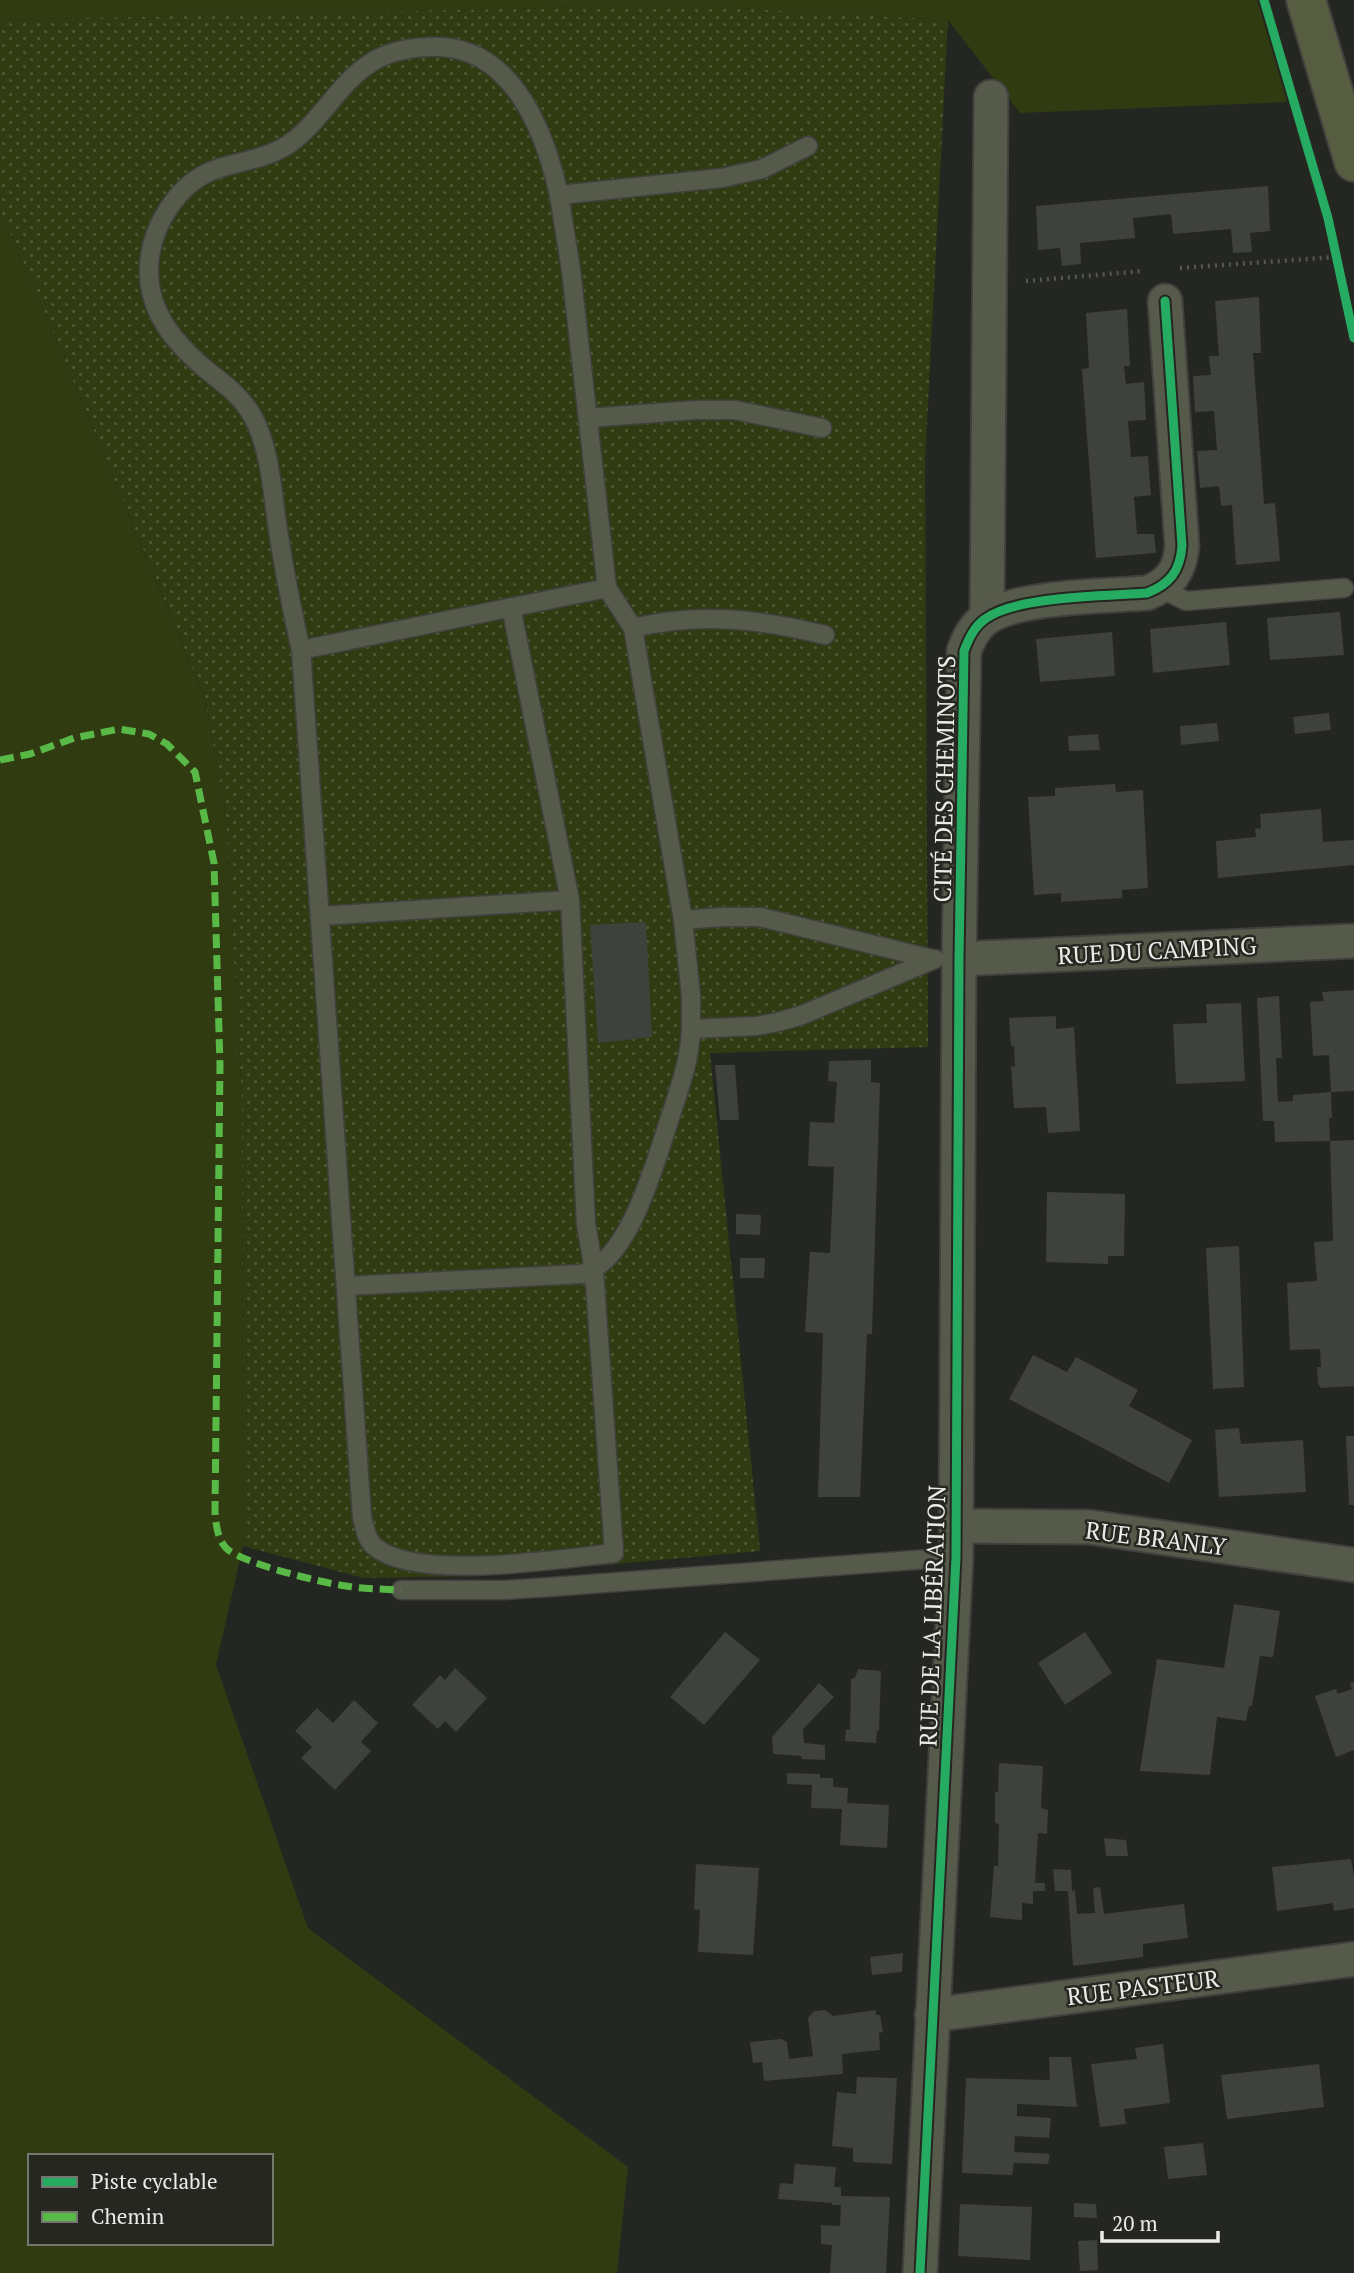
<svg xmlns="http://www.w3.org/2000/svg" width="1354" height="2273" font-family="'PT Serif',serif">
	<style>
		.grass { fill: #303b11; fill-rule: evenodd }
		.park { fill: url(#park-dots) }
		.building { fill: #3f413d }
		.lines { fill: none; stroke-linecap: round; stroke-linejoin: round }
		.lane-casing { stroke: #40413e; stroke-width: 21 }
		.street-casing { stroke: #40413e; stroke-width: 37 }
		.primary-casing { stroke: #40413e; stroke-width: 42 }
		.path { stroke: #55594d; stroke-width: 4.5; stroke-dasharray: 2 5; stroke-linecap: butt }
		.lane { stroke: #565a4a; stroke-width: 18 }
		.street { stroke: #565a4a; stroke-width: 33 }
		.primary { stroke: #565d41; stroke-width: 38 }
		.quiet { stroke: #58b947; stroke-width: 7; stroke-dasharray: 14 7; stroke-linecap: butt }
		.cycleway-casing { stroke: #252720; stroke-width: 13 }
		.cycleway { stroke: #26ab63; stroke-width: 9 }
		.labels { text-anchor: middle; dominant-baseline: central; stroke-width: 5; stroke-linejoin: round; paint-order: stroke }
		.street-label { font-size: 24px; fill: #eaece7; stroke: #252720 }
	</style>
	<defs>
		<pattern id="park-dots" width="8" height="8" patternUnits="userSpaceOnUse" patternTransform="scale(1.75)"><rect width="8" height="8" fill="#303b11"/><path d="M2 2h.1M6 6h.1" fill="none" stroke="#4e5834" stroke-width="1.8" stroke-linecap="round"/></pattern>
	</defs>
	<rect width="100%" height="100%" fill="#242621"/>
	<g class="grass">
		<path d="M 0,0 L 1257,0 L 1291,102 L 1020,113 L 948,20 L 678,5 L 0,20 Z"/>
		<path d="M 0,210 L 33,284 L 205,699 L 226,815 L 242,1098 L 243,1546 L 216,1665 L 308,1928 L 628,2167 L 617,2273 L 0,2273 ZM 30,2156 L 271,2156 L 271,2243 L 30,2243 Z"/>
	</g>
	<path class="park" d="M 678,5 L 948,20 L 925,461 L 928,1047 L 710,1053 L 760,1551 L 484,1576 L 364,1578 L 243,1546 L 242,1098 L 226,815 L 205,698 L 33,284 L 0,210 L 0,20 Z"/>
	<g class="building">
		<path d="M 1268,186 L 1270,231 L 1250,233 L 1252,252 L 1233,253 L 1231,229 L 1173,234 L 1171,214 L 1133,218 L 1135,238 L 1080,243 L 1081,264 L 1062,266 L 1060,248 L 1038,250 L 1036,206 Z"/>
		<path d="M 1259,297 L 1261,353 L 1253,353 L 1264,504 L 1275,503 L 1280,561 L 1236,565 L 1232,505 L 1221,506 L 1219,486 L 1200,488 L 1197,451 L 1217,450 L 1214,411 L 1195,412 L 1193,376 L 1211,375 L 1209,356 L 1219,356 L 1215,301 Z"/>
		<path d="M 1127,309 L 1130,366 L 1124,366 L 1126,384 L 1144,382 L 1146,420 L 1128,421 L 1131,457 L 1148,456 L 1151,495 L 1134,497 L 1137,534 L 1154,534 L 1156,553 L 1096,558 L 1082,369 L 1089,368 L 1086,313 Z"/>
		<path d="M 1340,612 L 1344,655 L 1270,660 L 1267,618 Z"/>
		<path d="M 1226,622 L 1230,665 L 1153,673 L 1150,629 Z"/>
		<path d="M 1112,632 L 1115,676 L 1040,682 L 1036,639 Z"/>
		<path d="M 1329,713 L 1331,730 L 1295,734 L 1293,717 Z"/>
		<path d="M 1217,723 L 1219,741 L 1181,745 L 1180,726 Z"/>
		<path d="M 1098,734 L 1100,750 L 1069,751 L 1068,736 Z"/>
		<path d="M 1115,784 L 1116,792 L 1143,790 L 1148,888 L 1122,890 L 1122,898 L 1061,902 L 1061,893 L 1034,895 L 1028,797 L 1055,796 L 1055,788 Z"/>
		<path d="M 1321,809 L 1323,842 L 1354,840 L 1354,865 L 1218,878 L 1216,841 L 1256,837 L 1255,829 L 1261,828 L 1260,814 Z"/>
		<path d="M 646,922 L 652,1037 L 598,1043 L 590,925 Z"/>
		<path d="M 1354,990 L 1354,1091 L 1331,1092 L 1329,1055 L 1313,1056 L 1310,1002 L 1324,1001 L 1322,992 Z"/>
		<path d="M 1279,996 L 1282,1058 L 1276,1058 L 1278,1102 L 1293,1101 L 1293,1095 L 1331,1092 L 1332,1118 L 1329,1118 L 1330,1141 L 1275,1142 L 1274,1121 L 1263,1121 L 1257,998 Z"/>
		<path d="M 1241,1003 L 1245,1081 L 1176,1084 L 1173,1024 L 1207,1023 L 1206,1004 Z"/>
		<path d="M 1056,1016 L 1056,1029 L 1074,1027 L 1080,1131 L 1048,1133 L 1046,1107 L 1014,1108 L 1011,1066 L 1015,1067 L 1014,1046 L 1011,1046 L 1009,1018 Z"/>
		<path d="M 871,1060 L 871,1082 L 880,1083 L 872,1334 L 867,1334 L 860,1497 L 818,1497 L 823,1333 L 805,1332 L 810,1252 L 830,1253 L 834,1167 L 808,1166 L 810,1122 L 834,1123 L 837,1082 L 828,1081 L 829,1061 Z"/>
		<path d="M 715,1065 L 735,1065 L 739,1120 L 720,1120 Z"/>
		<path d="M 1354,1140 L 1354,1386 L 1321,1388 L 1318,1384 L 1317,1367 L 1321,1367 L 1320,1349 L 1290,1350 L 1287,1283 L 1317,1281 L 1314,1242 L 1333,1241 L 1330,1141 Z"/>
		<path d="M 1047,1192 L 1125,1194 L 1124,1256 L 1108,1256 L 1108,1264 L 1046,1262 Z"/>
		<path d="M 736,1214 L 761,1215 L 760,1235 L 736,1234 Z"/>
		<path d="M 1239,1246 L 1244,1387 L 1213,1389 L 1206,1248 Z"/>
		<path d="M 740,1258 L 765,1258 L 764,1278 L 740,1278 Z"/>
		<path d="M 1033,1355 L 1067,1372 L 1076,1357 L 1138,1390 L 1129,1406 L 1192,1440 L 1169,1483 L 1009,1399 Z"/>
		<path d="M 1239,1428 L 1241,1444 L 1303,1440 L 1306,1492 L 1219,1497 L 1215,1430 Z"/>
		<path d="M 1346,1436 L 1354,1436 L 1354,1505 L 1349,1505 Z"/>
		<path d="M 1234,1604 L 1280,1611 L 1273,1657 L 1260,1656 L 1252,1706 L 1249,1706 L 1246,1721 L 1217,1717 L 1210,1775 L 1140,1771 L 1157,1659 L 1224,1668 Z"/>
		<path d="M 725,1632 L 760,1660 L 704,1725 L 670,1697 Z"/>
		<path d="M 1085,1632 L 1112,1673 L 1065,1705 L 1038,1663 Z"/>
		<path d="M 455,1668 L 487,1698 L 456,1732 L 445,1721 L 438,1729 L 412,1705 L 440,1675 L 445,1680 Z"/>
		<path d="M 858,1669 L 881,1671 L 879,1731 L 877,1730 L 876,1743 L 845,1741 L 846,1729 L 850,1730 L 851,1679 L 855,1678 Z"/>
		<path d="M 1354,1682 L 1354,1750 L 1336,1757 L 1315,1696 L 1336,1689 L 1338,1694 L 1352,1689 L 1350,1683 Z"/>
		<path d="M 819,1683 L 834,1697 L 803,1729 L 804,1743 L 825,1745 L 825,1760 L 802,1759 L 801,1756 L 773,1754 L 772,1737 Z"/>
		<path d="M 354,1700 L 378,1723 L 361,1742 L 371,1751 L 335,1790 L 301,1758 L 312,1747 L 295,1731 L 317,1708 L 333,1723 Z"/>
		<path d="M 999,1763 L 1043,1766 L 1041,1808 L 1048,1810 L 1047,1834 L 1038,1833 L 1035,1883 L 1045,1883 L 1045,1891 L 1033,1891 L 1033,1904 L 1022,1903 L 1022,1920 L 990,1917 L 994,1866 L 998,1866 L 999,1824 L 995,1823 L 995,1792 L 998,1792 Z"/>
		<path d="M 787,1773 L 820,1774 L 820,1778 L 833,1778 L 833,1787 L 848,1788 L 847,1803 L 889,1805 L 887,1848 L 840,1845 L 842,1809 L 811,1808 L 812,1785 L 787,1784 Z"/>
		<path d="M 1104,1838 L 1126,1840 L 1128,1856 L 1106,1856 Z"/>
		<path d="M 1351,1859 L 1354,1877 L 1354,1908 L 1334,1911 L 1333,1903 L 1277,1911 L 1272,1867 Z"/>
		<path d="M 696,1864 L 759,1868 L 753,1955 L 698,1952 L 700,1910 L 694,1909 Z"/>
		<path d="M 1053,1869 L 1071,1870 L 1072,1891 L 1075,1890 L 1077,1914 L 1095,1913 L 1093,1888 L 1100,1887 L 1104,1914 L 1184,1904 L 1188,1938 L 1143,1944 L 1143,1957 L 1073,1966 L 1068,1891 L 1055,1891 Z"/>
		<path d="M 903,1953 L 902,1972 L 872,1975 L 870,1957 Z"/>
		<path d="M 825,2010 L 833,2016 L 876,2010 L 876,2015 L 880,2015 L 883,2032 L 879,2033 L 880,2050 L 842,2054 L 843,2074 L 764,2081 L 762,2062 L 753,2063 L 750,2042 L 781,2039 L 787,2042 L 789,2059 L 813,2056 L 808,2018 L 814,2011 Z"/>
		<path d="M 1163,2044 L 1170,2103 L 1124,2109 L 1126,2124 L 1100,2127 L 1091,2064 L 1137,2059 L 1135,2048 Z"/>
		<path d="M 1049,2057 L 1071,2057 L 1077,2107 L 1017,2104 L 1017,2116 L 1051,2118 L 1049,2138 L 1015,2136 L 1014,2152 L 1050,2154 L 1048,2164 L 1014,2163 L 1012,2175 L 962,2173 L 966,2078 L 1050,2080 Z"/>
		<path d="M 1319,2064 L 1324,2107 L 1227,2119 L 1221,2075 Z"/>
		<path d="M 857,2077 L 897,2078 L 892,2164 L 853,2162 L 853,2148 L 832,2146 L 837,2092 L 856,2094 Z"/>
		<path d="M 1203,2143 L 1207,2175 L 1168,2179 L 1164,2147 Z"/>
		<path d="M 795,2164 L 836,2167 L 834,2187 L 841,2187 L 841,2196 L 890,2197 L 886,2273 L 830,2273 L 832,2245 L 821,2244 L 821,2225 L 840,2226 L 841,2205 L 832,2205 L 832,2203 L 778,2199 L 780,2183 L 793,2184 Z"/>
		<path d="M 1074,2203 L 1096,2204 L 1097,2218 L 1074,2217 Z"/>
		<path d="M 960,2204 L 1032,2207 L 1030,2260 L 958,2256 Z"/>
		<path d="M 1097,2240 L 1098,2270 L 1080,2271 L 1078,2241 Z"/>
	</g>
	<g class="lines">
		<defs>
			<g id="lane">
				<path d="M 808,146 L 762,169 L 722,178 L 559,195 L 571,270 L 607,588 L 633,628 L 683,920 L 722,917 L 760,917 L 932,959"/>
				<path d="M 588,418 L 696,410 L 735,410 L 822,428"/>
				<path d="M 1160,588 L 1186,601 L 1344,588"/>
				<path d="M 511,607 L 570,900 L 586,1224 L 594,1270 L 614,1553 C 562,1559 413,1582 374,1546 C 366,1539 365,1528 362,1517 L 301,650 L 607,588"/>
				<path d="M 633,628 C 700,612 759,619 825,635"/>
				<path d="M 301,650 C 292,610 284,570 278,530 C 272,493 271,451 253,417 C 242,397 226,385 209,372 C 175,344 147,312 149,266 C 151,227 177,184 214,170 C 239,161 267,159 289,144 C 321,122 338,83 372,62 C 388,52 408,48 427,47 C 510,41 544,128 559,195"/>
				<path d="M 321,916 L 570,900"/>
				<path d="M 683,920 L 691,996 L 691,1029"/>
				<path d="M 346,1286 L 582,1274 C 629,1261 654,1166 668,1124 C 678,1092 690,1062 691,1029 L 757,1026 L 778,1022 L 802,1015 L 935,959"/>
				<path d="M 401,1590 L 504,1590 L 550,1587 L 956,1557"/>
			</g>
			<g id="street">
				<path d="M 987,617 L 991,97"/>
				<path d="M 959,959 L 1354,941"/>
				<path d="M 956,1526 L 1089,1527 L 1354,1565"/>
				<path d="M 932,2015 L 1354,1959"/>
				<path d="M 920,2273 L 956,1557 L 959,959 L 964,651 C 969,638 974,627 985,619 C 1015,596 1107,596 1147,593 C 1170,584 1180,571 1182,546 L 1165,301"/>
			</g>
			<path id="primary" d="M 1306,0 L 1354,162"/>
		</defs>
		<use href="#lane" class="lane-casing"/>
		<use href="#street" class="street-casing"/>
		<use href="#primary" class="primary-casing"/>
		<g class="path">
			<path d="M 1180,268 L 1337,257"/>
			<path d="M 1026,281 L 1143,271"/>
		</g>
		<use href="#lane" class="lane"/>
		<use href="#street" class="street"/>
		<use href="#primary" class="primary"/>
		<path class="quiet" d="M 0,760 L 30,754 L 74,738 L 119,729 L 149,734 L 167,744 L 195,772 L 214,863 L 220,1065 L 215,1512 C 216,1524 217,1538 226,1548 C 241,1563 322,1583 346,1586 C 364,1589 382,1589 401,1590"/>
		<defs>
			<g id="cycleway">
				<path d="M 1264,0 L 1328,218 L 1354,338"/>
				<path d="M 920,2273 L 956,1557 L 959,959 L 964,651 C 969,638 974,627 985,619 C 1015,596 1107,596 1147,593 C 1170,584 1180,571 1182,546 L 1165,301"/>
			</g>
		</defs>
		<use href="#cycleway" class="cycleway-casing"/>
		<use href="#cycleway" class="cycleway"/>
	</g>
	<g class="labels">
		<g class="street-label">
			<text transform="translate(944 779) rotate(-89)">CITÉ DES CHEMINOTS</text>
			<text transform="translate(1157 950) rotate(-3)">RUE DU CAMPING</text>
			<text transform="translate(1156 1538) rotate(7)">RUE BRANLY</text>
			<text transform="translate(932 1616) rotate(-88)">RUE DE LA LIBÉRATION</text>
			<text transform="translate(1143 1987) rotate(-7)">RUE PASTEUR</text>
		</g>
	</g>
	<rect x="28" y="2154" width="245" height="91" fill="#252720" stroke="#747670" stroke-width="2"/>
	<rect x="42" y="2177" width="35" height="10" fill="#26ab63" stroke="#747670" stroke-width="2"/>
	<text x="91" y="2189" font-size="21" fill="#eaece7">Piste cyclable</text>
	<rect x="42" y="2212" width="35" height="10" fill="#58b947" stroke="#747670" stroke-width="2"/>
	<text x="91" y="2224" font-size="21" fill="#eaece7">Chemin</text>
	<path d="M1102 2231v10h116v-10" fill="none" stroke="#eaece7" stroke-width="3.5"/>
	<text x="1112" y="2231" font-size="21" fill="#eaece7" stroke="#252720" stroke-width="5" paint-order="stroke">20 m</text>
</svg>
